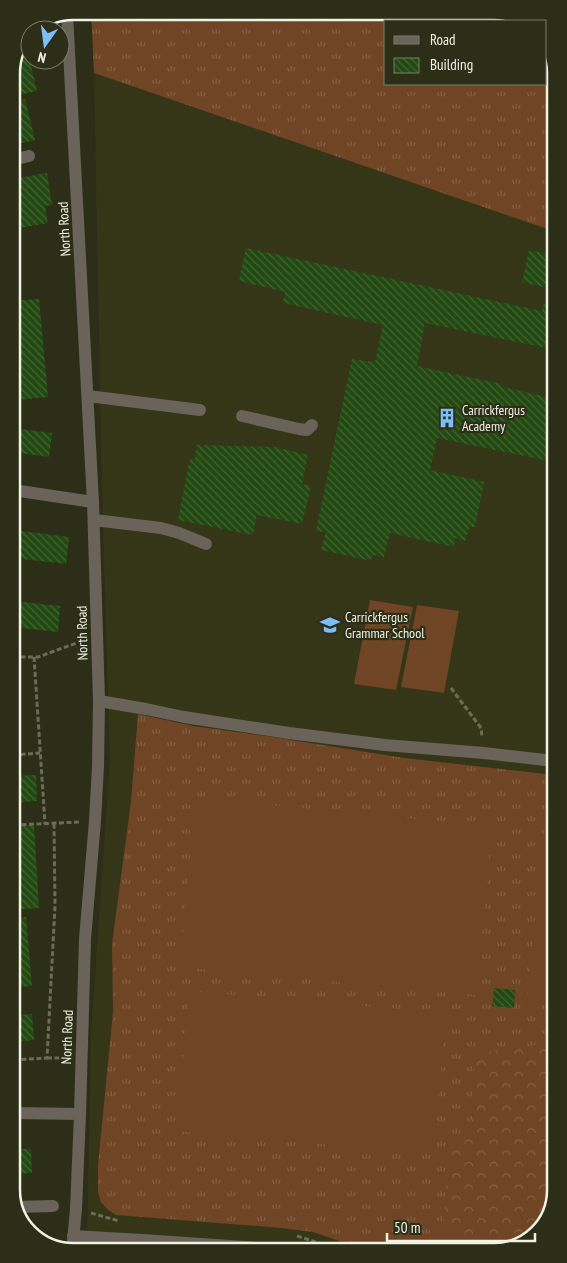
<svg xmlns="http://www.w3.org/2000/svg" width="567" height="1263" font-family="'PT Sans Narrow',sans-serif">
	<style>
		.built { fill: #353617 }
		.grass { fill: url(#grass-tufts) }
		.forest { fill: url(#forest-crowns) }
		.pitch { fill: #6f4525 }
		.building { fill: url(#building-back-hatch) }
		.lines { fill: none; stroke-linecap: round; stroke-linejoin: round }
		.path { stroke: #6b6c58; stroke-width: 3; stroke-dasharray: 5 2.5; stroke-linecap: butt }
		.minor { stroke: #696359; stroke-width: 12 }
		.labels { text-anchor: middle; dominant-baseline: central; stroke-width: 4.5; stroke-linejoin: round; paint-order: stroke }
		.street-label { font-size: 14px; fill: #f1f2e4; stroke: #2d2e17 }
		.poi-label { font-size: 14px; fill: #f1f2e4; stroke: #2d2e17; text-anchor: start }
		.rim { fill: none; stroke: #f1f2e4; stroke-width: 2.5 }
	</style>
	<defs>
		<pattern id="grass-tufts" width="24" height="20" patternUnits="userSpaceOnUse" patternTransform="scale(1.25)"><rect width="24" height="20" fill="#6f4525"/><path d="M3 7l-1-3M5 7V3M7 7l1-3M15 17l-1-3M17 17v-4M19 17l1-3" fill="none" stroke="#846044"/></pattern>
		<pattern id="forest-crowns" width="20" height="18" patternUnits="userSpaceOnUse" patternTransform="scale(1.25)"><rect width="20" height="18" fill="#6f4525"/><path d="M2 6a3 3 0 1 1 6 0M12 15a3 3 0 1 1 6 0" fill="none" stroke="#846044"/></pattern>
		<pattern id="building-back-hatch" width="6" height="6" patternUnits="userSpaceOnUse" patternTransform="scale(1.25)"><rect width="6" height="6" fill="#234912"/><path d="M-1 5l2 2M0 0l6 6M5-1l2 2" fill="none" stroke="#436434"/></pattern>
	</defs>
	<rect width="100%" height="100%" fill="#2d2e17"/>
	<path class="built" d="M 94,73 L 553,231 L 556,1191 L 543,1227 L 514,1248 L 87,1251 L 91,1034 L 110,759 L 102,491 Z"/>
	<g class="grass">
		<path d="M 91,11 L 499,11 L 524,21 L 386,21 L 386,84 L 546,84 L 546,43 L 552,53 L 553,231 L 94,73 Z"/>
		<path d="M 138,714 L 193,726 L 273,737 L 404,758 L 555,775 L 556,1191 L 543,1227 L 514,1248 L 362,1249 L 313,1232 L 281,1228 L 116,1215 L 107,1209 L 101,1202 L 98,1192 L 98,1165 L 113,1012 L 112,944 L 131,802 Z"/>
	</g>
	<path class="forest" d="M 538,1045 L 555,1050 L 556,1191 L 543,1227 L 514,1248 L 456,1249 L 444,1223 L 446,1180 L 454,1147 L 472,1118 L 474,1081 L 474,1056 L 500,1049 Z"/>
	<g class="pitch">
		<path d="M 370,600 L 413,607 L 396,690 L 354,684 Z"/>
		<path d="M 417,605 L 459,611 L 444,693 L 401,687 Z"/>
		<path d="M 196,798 L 492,826 L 476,995 L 180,967 Z"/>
		<path d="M 544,830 L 555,831 L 555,1003 L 527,1000 Z"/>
		<path d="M 189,991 L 446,1013 L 433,1154 L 177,1131 Z"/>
	</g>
	<g class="building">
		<path d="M 27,50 L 37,91 L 11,97 L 11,69 L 19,52 Z"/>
		<path d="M 25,99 L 35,140 L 12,145 L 11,102 Z"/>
		<path d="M 47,173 L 52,205 L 45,206 L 48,223 L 14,229 L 12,217 L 12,179 Z"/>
		<path d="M 246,248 L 542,311 L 543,304 L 553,306 L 553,342 L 547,341 L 547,348 L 425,323 L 417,366 L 502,384 L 502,387 L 553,398 L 554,462 L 437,438 L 430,470 L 484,482 L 475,527 L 470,527 L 465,541 L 455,538 L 454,547 L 390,533 L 384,557 L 373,555 L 371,561 L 321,550 L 326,532 L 316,531 L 352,359 L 375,362 L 383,325 L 283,303 L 285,292 L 239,281 Z"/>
		<path d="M 529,250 L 553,255 L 553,264 L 547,288 L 522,282 Z"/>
		<path d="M 39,299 L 48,397 L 17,400 L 12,342 L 12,301 Z"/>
		<path d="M 12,428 L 52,433 L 49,457 L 12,452 Z"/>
		<path d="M 197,445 L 276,447 L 308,455 L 302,484 L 311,486 L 302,524 L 257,515 L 253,535 L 178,520 L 190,458 L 195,459 Z"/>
		<path d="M 13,530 L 69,537 L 66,564 L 13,558 Z"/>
		<path d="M 13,601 L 60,606 L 58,632 L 13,627 Z"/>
		<path d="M 13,661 L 16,661 L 20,743 L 13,743 Z"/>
		<path d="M 36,775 L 37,801 L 13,803 L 13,776 Z"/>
		<path d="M 34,825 L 39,908 L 14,910 L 14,826 Z"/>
		<path d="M 26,917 L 32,986 L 14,988 L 14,918 Z"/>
		<path d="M 494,988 L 515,990 L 514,1008 L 492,1006 Z"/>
		<path d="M 32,1014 L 34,1040 L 14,1042 L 14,1015 Z"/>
		<path d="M 14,1149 L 31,1149 L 32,1173 L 15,1174 Z"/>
	</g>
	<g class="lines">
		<g class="path">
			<path d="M 13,657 L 38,657 L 82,641"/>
			<path d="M 34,657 L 45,824"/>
			<path d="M 451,688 L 481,728 L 482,737"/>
			<path d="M 13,755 L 40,753"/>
			<path d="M 14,825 L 80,822"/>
			<path d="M 47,1058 L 67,1058"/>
			<path d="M 14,1060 L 47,1058 L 55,906 L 54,823"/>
			<path d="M 91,1213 L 119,1221"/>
			<path d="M 297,1236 L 341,1250"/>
		</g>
		<g class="minor">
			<path d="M 67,14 L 93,502 L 99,701 L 98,766 L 95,821 L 85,939 L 80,1114 L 76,1209 L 72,1252"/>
			<path d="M 12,160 L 29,156"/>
			<path d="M 88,396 L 200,410"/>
			<path d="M 242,416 L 299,429 L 307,430 L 312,425"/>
			<path d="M 13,490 L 93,502"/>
			<path d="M 94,520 L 161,528 L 179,533 L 206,544"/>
			<path d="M 99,701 L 146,709 L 184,717 L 289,733 L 385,745 L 484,753 L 554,761"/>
			<path d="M 14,1113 L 80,1114"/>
			<path d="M 15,1207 L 53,1206"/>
			<path d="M 73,1236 L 142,1240 L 287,1250"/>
		</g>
	</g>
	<defs>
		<symbol id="building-bare" viewBox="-9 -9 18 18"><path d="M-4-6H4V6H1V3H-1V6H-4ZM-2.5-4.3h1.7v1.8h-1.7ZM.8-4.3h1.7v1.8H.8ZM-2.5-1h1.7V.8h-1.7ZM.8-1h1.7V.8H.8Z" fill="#7bbef8" stroke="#2d2e17" stroke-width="2.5" paint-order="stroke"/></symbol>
		<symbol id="school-bare" viewBox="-9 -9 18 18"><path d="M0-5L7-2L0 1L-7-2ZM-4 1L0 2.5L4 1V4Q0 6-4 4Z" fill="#7bbef8" stroke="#2d2e17" stroke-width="2.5" paint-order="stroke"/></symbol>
	</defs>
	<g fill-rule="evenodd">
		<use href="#building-bare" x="433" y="404" width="28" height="28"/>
		<use href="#school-bare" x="316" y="611" width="28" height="28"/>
	</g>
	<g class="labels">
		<g class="street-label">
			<text transform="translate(64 229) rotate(-93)">North Road</text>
			<text transform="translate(82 633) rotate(-91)">North Road</text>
			<text transform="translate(67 1037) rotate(-88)">North Road</text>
		</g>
		<g class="poi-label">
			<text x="462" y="410">Carrickfergus<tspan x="462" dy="16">Academy</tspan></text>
			<text x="345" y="617">Carrickfergus<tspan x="345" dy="16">Grammar School</tspan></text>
		</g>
	</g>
	<path d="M0 0H567V1263H0ZM73 20H494A53 53 0 0 1 547 73V1190A53 53 0 0 1 494 1243H73A53 53 0 0 1 20 1190V73A53 53 0 0 1 73 20Z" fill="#2d2e17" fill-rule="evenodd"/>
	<path class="rim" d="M73 20H494A53 53 0 0 1 547 73V1190A53 53 0 0 1 494 1243H73A53 53 0 0 1 20 1190V73A53 53 0 0 1 73 20Z"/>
	<rect x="384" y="20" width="162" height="65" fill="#2d2e17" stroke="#7b7c69"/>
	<rect x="394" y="36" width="25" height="8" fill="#696359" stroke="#7b7c69"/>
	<text x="430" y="45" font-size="15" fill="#f1f2e4">Road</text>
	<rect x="394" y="58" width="25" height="15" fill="url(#building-back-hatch)" stroke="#7b7c69"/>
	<text x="430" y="70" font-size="15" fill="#f1f2e4">Building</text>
	<g transform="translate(45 45) rotate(194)"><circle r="24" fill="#2d2e17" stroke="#7b7c69"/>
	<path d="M0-4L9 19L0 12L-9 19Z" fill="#7bbef8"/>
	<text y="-8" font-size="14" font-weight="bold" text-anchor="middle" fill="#f1f2e4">N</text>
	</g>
	<path d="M387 1233v8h148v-8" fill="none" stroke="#f1f2e4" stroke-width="2.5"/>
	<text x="394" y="1233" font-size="15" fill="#f1f2e4" stroke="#2d2e17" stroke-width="4" paint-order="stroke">50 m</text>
</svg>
